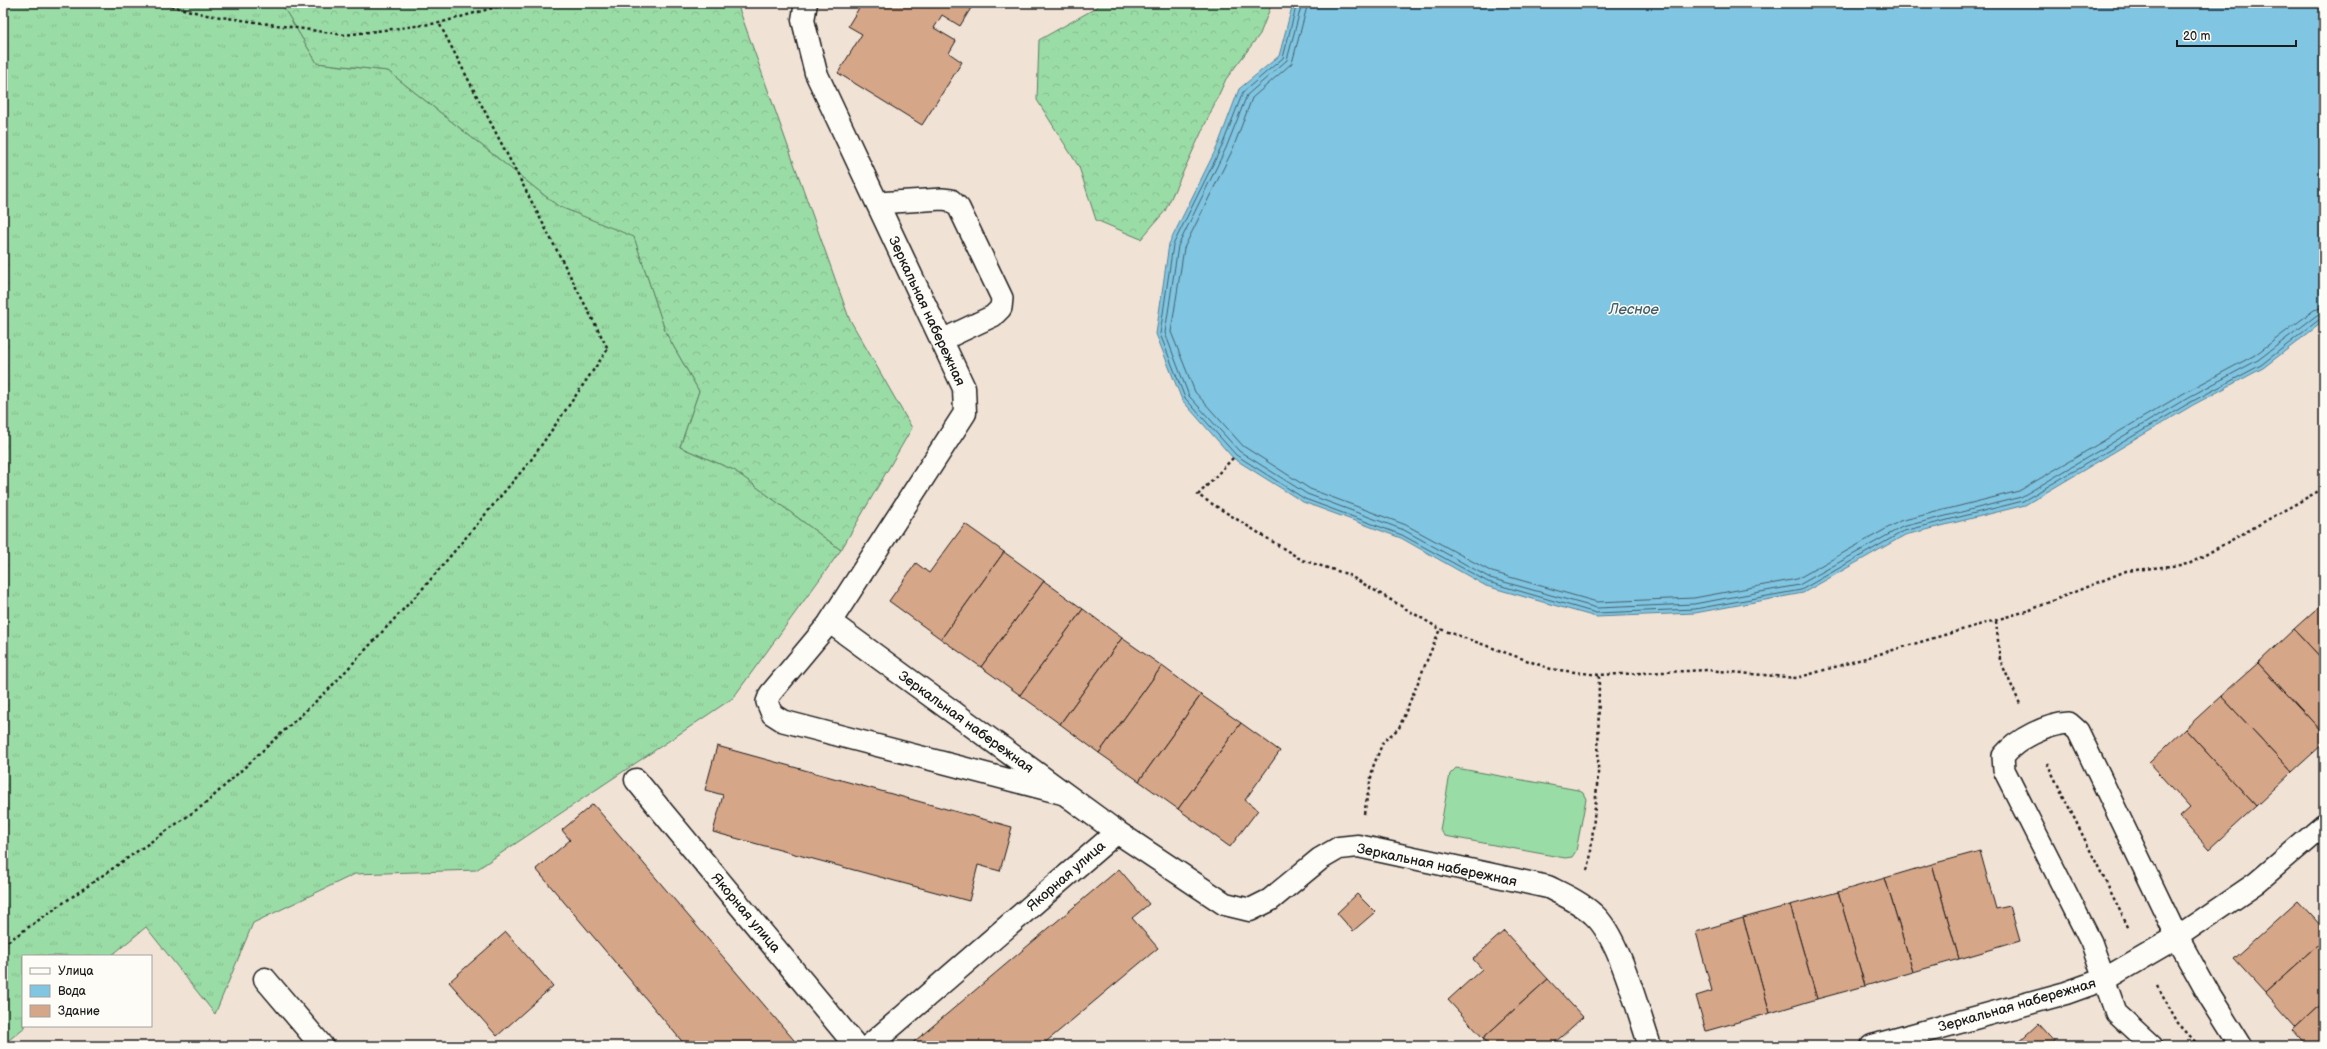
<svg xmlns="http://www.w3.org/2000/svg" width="2327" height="1049" font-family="'Balsamiq Sans',sans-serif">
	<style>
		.grass { fill: url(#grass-tufts); stroke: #5b7c61 }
		.forest { fill: url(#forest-crowns); stroke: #5b7c61 }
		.pitch { fill: #9adca6; stroke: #5b7c61 }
		.water { fill: #80c5e1; stroke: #588192 }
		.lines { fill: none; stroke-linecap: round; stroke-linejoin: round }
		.shore { stroke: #44606b; stroke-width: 1 }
		.building { fill: #d6a688; stroke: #1c1c1c }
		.lane-casing { stroke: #1c1c1c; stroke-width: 24 }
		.street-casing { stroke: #1c1c1c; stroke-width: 25 }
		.path { stroke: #1c1c1c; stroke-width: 2.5; stroke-dasharray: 3 3; stroke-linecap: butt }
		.lane { stroke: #fdfcf7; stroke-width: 21 }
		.street { stroke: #fdfcf7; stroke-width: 22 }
		.labels { text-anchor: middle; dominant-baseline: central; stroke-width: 3; stroke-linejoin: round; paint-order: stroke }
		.street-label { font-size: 14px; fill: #1c1c1c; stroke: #fdfcf7 }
		.water-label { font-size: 15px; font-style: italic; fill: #44606b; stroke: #fdfcf7 }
	</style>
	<defs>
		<pattern id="grass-tufts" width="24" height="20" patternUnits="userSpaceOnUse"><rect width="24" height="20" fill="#9adca6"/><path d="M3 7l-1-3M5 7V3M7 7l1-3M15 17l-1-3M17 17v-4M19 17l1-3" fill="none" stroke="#84bc8e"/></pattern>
		<pattern id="forest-crowns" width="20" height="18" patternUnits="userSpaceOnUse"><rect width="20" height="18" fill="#9adca6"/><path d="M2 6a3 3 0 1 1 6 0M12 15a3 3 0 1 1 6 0" fill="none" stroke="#84bc8e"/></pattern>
	</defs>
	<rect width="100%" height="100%" fill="#f1e2d6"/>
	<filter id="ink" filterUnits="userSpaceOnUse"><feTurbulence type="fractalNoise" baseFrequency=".025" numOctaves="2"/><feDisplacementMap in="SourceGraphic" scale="8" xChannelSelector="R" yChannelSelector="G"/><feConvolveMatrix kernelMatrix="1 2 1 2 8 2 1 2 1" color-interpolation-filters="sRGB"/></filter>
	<g filter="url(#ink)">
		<path class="grass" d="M 3,3 L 281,3 L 317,63 L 388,71 L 558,206 L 634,236 L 666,333 L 699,391 L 680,447 L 734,470 L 841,550 L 733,698 L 476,870 L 355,874 L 253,923 L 215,1014 L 146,927 L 111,956 L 23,956 L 23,1026 L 26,1026 L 3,1045 Z"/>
		<g class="forest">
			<path d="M 281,3 L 737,3 L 849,318 L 912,428 L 841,550 L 734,470 L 680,447 L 699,391 L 666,333 L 634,237 L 558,206 L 388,71 L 317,63 Z"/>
			<path d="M 1101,3 L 1272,3 L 1260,34 L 1226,79 L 1165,211 L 1141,239 L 1096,220 L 1079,167 L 1037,100 L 1039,40 L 1096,8 Z"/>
		</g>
		<path class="pitch" d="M 1456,768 L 1578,790 L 1583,793 L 1586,799 L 1576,851 L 1572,857 L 1565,858 L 1445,836 L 1440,830 L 1450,774 Z"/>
		<path class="water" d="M 1293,3 L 2317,3 L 2324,11 L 2324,321 L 2263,368 L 2193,405 L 2025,505 L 1905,535 L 1803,593 L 1695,613 L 1596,617 L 1486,586 L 1401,538 L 1303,502 L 1233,458 L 1182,400 L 1156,334 L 1169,244 L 1218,145 L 1239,89 L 1279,56 Z"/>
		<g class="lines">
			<g class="shore">
				<path d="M 1297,3 L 1283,58 L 1243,92 L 1222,146 L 1173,245 L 1160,334 L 1185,398 L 1236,455 L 1305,499 L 1402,535 L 1488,582 L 1596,613 L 1695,609 L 1801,590 L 1904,531 L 2023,501 L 2191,402 L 2261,365 L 2320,319 L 2324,318"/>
				<path d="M 1302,3 L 1287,60 L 1247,95 L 1226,148 L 1178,246 L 1165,333 L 1189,396 L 1239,451 L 1307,494 L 1404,530 L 1490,578 L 1597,608 L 1694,604 L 1799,585 L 1902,527 L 2021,497 L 2189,397 L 2258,360 L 2317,315 L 2324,313"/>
				<path d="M 1308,3 L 1292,63 L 1252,98 L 1232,151 L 1184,248 L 1171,332 L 1195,392 L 1243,446 L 1310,489 L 1406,525 L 1492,572 L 1597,602 L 1694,598 L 1797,579 L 1900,521 L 2019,491 L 2186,392 L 2255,355 L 2314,310 L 2324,307"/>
			</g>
		</g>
		<g class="building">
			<path d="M 862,3 L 974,3 L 960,26 L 942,15 L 934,28 L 956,41 L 949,53 L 962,62 L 922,125 L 838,73 L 862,34 L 848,26 Z"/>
			<path d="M 965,524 L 1004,552 L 941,639 L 889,601 L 916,563 L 929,573 Z"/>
			<path d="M 1004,552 L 1044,581 L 981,667 L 941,639 Z"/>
			<path d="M 1044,581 L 1083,609 L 1020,695 L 981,667 Z"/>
			<path d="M 2324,602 L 2324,661 L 2294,629 Z"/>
			<path d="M 1083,609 L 1122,638 L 1060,724 L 1020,695 Z"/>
			<path d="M 2294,629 L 2324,661 L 2324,734 L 2258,663 Z"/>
			<path d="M 1122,638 L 1162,666 L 1099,753 L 1060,724 Z"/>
			<path d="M 2258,663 L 2324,734 L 2324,743 L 2292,772 L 2221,696 Z"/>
			<path d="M 1162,666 L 1201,695 L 1139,781 L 1099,753 Z"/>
			<path d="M 1201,695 L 1241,723 L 1178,809 L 1139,781 Z"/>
			<path d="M 2221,696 L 2292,772 L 2256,806 L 2185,729 Z"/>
			<path d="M 1241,723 L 1280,751 L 1245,800 L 1258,810 L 1230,847 L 1178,809 Z"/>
			<path d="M 2185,729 L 2256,806 L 2209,849 L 2180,817 L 2190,808 L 2149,763 Z"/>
			<path d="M 717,746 L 1012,827 L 1000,871 L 978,865 L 969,901 L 713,832 L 723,795 L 705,790 Z"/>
			<path d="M 593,804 L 799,1046 L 686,1046 L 536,869 L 570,840 L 562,830 Z"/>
			<path d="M 1980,851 L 1996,909 L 2010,906 L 2020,941 L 1959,959 L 1932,864 Z"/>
			<path d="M 1932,864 L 1959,959 L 1913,972 L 1885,878 Z"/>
			<path d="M 1119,869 L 1149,904 L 1132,918 L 1158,948 L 1041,1046 L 909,1046 Z"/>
			<path d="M 1885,878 L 1913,972 L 1865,986 L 1838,892 Z"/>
			<path d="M 1838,892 L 1865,986 L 1817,999 L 1790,905 Z"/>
			<path d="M 1357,894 L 1375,912 L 1353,931 L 1337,913 Z"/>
			<path d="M 2298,901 L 2324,929 L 2324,940 L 2265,993 L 2234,959 Z"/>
			<path d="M 1790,905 L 1817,999 L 1770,1013 L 1743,918 Z"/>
			<path d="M 1743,918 L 1770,1013 L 1706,1031 L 1696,996 L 1712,991 L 1696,932 Z"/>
			<path d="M 1504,931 L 1548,979 L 1483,1038 L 1448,1000 L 1482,969 L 1473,959 Z"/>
			<path d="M 506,932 L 553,986 L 497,1036 L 449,982 Z"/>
			<path d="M 2324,940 L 2324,1002 L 2296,1028 L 2265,993 Z"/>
			<path d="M 1548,979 L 1583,1017 L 1551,1046 L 1490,1046 L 1483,1038 Z"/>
			<path d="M 2324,1002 L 2324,1046 L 2306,1046 L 2293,1031 Z"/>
			<path d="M 2038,1024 L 2058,1046 L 2014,1046 Z"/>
		</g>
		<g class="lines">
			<defs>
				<g id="lane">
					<path d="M 877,203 L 942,199 L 951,200 L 959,208 L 1002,298 L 1001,308 L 993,316 L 942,340"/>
					<path d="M 830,622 L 770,694 L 767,702 L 772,714 L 783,721 L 1064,794"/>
					<path d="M 2152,1046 L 2116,1013 L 2091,942 L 2004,770 L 2003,756 C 2017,739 2047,724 2069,723 L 2078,731 L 2177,937 L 2256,883 L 2324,825"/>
				</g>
				<g id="street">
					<path d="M 806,3 L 803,20 L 816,73 L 964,388 L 965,413 L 830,622 L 1117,832 L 1225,904 L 1250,910 L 1270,900 L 1320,859 L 1339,848 L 1358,846 L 1548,887 C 1564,895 1580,902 1593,914 C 1619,936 1638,1012 1650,1046"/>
					<path d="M 636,780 L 856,1046"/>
					<path d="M 265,979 L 322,1046"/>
					<path d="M 869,1046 L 1117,832"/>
					<path d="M 1872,1046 L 2066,993 L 2105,979 L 2177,937 L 2209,995 L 2241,1046"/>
				</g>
			</defs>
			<use href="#lane" class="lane-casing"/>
			<use href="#street" class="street-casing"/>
			<g class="path">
				<path d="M 159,3 L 207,15 L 345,35 L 439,23 L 510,3"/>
				<path d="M 1233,458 L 1198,495 L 1302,560 L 1347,574 L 1440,629 L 1551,669 L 1599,675 L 1708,670 L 1797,678 L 2030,610 L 2126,571 L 2189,564 L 2324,488"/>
				<path d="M 1996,621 L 2000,660 L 2020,704"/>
				<path d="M 2047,763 L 2129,929"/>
				<path d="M 1364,814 L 1373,767 L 1383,742 L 1399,728 L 1440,629"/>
				<path d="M 1587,870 L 1590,861 L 1598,775 L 1599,675"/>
				<path d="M 3,945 L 205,804 L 328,690 L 426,585 L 531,460 L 608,349 L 439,23"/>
				<path d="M 2157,985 L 2178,1023 L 2199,1046"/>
			</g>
			<use href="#lane" class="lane"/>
			<use href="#street" class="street"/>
		</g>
	</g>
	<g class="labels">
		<g class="street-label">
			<text transform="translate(927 311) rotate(65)">Зеркальная набережная</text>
			<text transform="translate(966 722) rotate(36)">Зеркальная набережная</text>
			<text transform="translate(1437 865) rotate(12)">Зеркальная набережная</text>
			<text transform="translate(1066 876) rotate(-41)">Якорная улица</text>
			<text transform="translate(746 913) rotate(50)">Якорная улица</text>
			<text transform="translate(2017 1005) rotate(-16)">Зеркальная набережная</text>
		</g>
		<g class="water-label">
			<text x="1634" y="309">Лесное</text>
		</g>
	</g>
	<rect width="2327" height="1049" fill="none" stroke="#fdfcf7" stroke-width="16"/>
	<rect x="8" y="8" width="2311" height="1033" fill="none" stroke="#1c1c1c" stroke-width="1.5" filter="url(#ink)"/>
	<rect x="22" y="955" width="130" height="72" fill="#fdfcf7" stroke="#a3a29f"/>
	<rect x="30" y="968" width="20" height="6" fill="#fdfcf7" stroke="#a3a29f"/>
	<text x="58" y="975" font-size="12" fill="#1c1c1c">Улица</text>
	<rect x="30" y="985" width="20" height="12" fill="#80c5e1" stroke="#a3a29f"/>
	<text x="58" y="995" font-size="12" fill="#1c1c1c">Вода</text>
	<rect x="30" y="1005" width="20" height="12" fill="#d6a688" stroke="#a3a29f"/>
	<text x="58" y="1015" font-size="12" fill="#1c1c1c">Здание</text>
	<path d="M2177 40v6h119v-6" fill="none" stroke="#1c1c1c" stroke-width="2"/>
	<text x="2183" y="40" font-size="12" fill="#1c1c1c" stroke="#fdfcf7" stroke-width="3" paint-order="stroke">20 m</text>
</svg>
